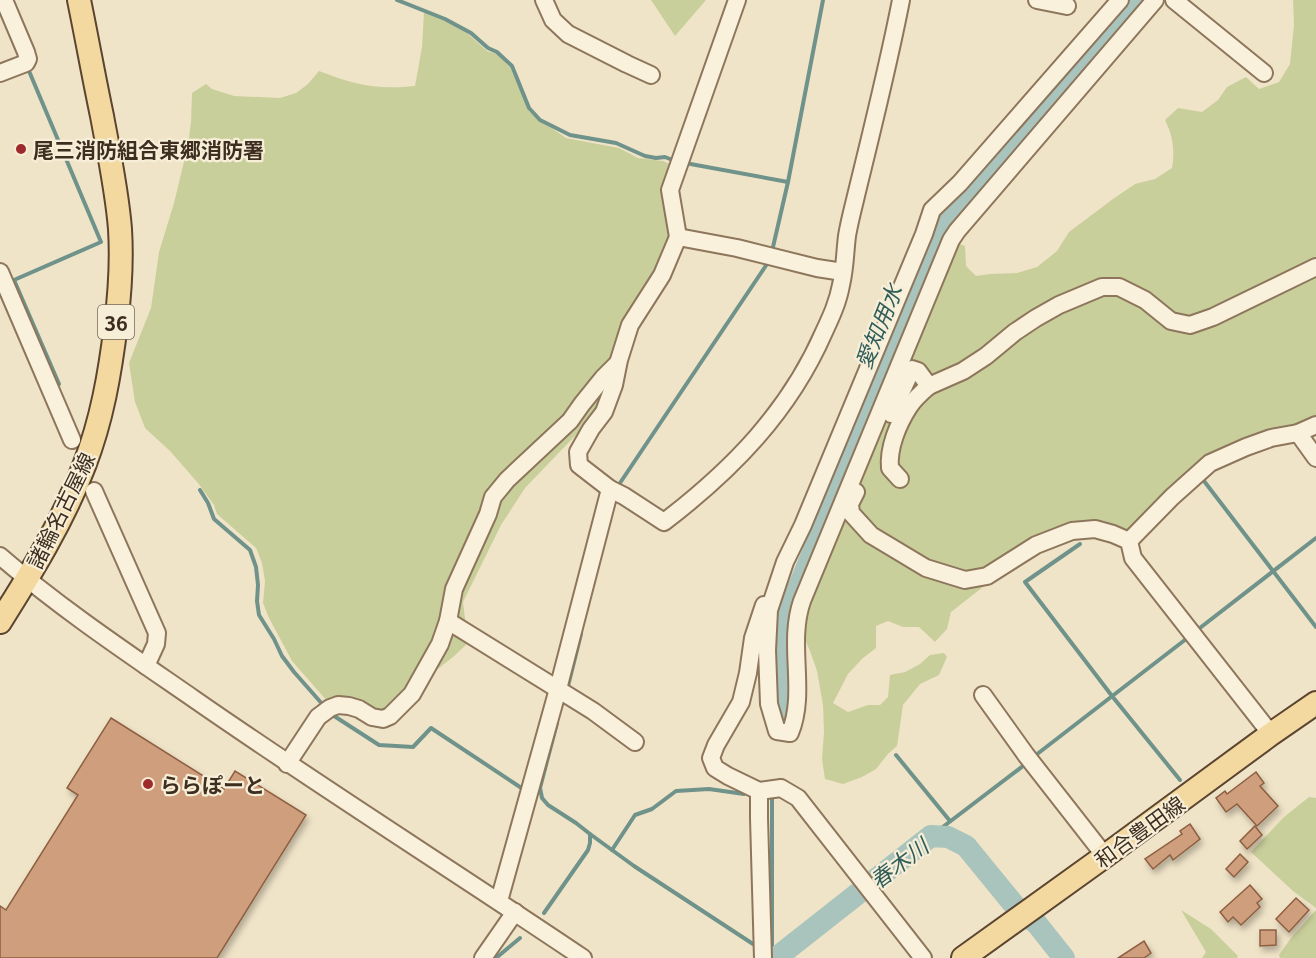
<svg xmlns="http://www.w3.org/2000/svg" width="1316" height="958" font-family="Georgia,'Noto Sans JP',serif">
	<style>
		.green { fill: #c9cf9b }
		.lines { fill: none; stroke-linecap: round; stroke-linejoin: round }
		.stream { stroke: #6f938a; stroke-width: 4 }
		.canal { stroke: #a9c4bc; stroke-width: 14 }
		.river { stroke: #a9c4bc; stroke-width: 22 }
		.building { fill: #cf9f7d; stroke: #8d5f41; stroke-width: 1.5; filter: url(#shadow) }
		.minor-casing { stroke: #8d765c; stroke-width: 20 }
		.major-casing { stroke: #5b4430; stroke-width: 26 }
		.minor { stroke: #faf1dc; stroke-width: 16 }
		.major { stroke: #f3d9a0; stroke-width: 22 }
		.poi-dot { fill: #9e2a2b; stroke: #f7eed8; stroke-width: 2 }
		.labels { text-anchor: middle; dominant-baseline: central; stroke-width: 4.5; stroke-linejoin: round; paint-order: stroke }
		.shield { fill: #f7eed8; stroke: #756857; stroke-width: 1.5 }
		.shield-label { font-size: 20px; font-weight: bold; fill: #3d2e20 }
		.poi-label { font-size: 21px; font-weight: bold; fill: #3d2e20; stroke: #f7eed8; text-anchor: start }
		.street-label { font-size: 21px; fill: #3d2e20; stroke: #f7eed8 }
		.water-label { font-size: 22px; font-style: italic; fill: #2f5d5a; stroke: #f7eed8 }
	</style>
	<defs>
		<filter id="shadow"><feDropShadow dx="2.5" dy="4.5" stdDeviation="3" flood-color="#0004"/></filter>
	</defs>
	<rect width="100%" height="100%" fill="#f0e4c8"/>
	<g class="green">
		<path d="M 651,0 L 706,0 L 675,36 Z"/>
		<path d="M 1293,0 L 1316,0 L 1316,419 L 1225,450 L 1130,534 L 1075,537 L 1051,545 L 983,587 L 951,612 L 947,629 L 935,642 L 919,627 L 903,627 L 888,621 L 876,626 L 876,648 L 863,658 L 848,674 L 833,703 L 848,712 L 868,705 L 880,705 L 888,697 L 890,675 L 905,672 L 920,664 L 930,655 L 944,653 L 947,657 L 939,675 L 920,684 L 903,705 L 897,746 L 888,754 L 876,769 L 862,777 L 843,784 L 825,779 L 822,759 L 824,732 L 823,705 L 817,671 L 810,651 L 803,635 L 800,616 L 957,243 L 965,246 L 966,266 L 976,276 L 990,274 L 1017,273 L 1037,267 L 1057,251 L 1069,232 L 1113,199 L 1135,184 L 1155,179 L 1172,168 C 1175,151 1173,136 1165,120 L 1178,108 L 1202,112 L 1218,100 L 1227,87 L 1246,77 L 1259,89 L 1279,82 L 1290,64 L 1294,25 Z"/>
		<path d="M 424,12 L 446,21 L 466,32 L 487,51 L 497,54 L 510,67 L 529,111 L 540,122 L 553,129 L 566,138 L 619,148 L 638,158 L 663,161 L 672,165 L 670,239 L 599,411 L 525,488 L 501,525 L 463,602 L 468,643 L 453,657 L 385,711 L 328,702 L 292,661 L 269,618 L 263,603 L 265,581 L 262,563 L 256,548 L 217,514 L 214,505 L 198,483 L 170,451 L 145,428 L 135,402 L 129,363 L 151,308 L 159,252 L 174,203 L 188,145 L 191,122 L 192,93 L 206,84 L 212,89 L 234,96 L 280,98 L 296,93 L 308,84 L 319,71 C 356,85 376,90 415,86 L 422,47 Z"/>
		<path d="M 1309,797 L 1316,798 L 1316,908 L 1293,891 L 1251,852 L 1284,817 Z"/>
		<path d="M 1181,910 L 1211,929 L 1238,956 L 1237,958 L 1202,958 L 1206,952 Z"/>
		<path d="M 1316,910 L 1316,958 L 1280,958 L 1279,955 L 1291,938 Z"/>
	</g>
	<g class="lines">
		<g class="stream">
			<path d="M 397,0 L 445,19 L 471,33 L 488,48 L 497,52 L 512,66 L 529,108 L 540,120 L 570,135 L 616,143 L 645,156 L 656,158 L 665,157 L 675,161"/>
			<path d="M 29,71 L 101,242 L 14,280 L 59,384"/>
			<path d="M 685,163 L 788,182"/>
			<path d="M 773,247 L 788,182 L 823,0"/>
			<path d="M 1204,481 L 1316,627"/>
			<path d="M 620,483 L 767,264"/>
			<path d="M 200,490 L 208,503 L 214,519 L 250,550 L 256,567 L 258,585 L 257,601 L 259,615 L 274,639 L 282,656 L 294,672 L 324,706"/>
			<path d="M 1080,544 L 1025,582 L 1112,696 L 1180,780"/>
			<path d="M 1196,631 L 1316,538"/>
			<path d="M 568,686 L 581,634"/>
			<path d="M 331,714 L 379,745 L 413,747 L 431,728 L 523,789"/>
			<path d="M 896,755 L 950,821"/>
			<path d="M 1032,758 L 1190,636"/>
			<path d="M 772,797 L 772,958"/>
			<path d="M 590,834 L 634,866 L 753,944"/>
			<path d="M 931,836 L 1027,763"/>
			<path d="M 612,850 L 635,815 L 652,809 L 676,791 L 709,789 L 744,794"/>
			<path d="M 544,913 L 588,850 L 590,843 L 590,834 L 576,823 L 548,805 L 542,798 L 540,788 L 557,723"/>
			<path d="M 496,958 L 520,938"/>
		</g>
		<path class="canal" d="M 784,726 L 782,632 L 786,608 L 934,241 L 945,221 L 1102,43 L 1136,0"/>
		<path class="river" d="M 776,958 L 931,836 L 948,837 L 966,846 L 1015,906 L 1037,924 L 1064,958"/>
	</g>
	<g class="building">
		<path d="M 111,718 L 224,789 L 235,771 L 306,815 L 217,958 L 0,958 L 0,906 L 6,910 L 78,795 L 67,788 Z"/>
		<path d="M 1256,772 L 1264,783 L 1260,786 L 1278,806 L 1257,826 L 1237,804 L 1226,812 L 1216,798 L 1225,791 L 1227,794 Z"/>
		<path d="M 1190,824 L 1200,839 L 1173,860 L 1170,855 L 1153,869 L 1145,859 L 1182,834 L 1180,831 Z"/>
		<path d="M 1255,826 L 1262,835 L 1247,849 L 1240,841 Z"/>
		<path d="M 1240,854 L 1248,862 L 1234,877 L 1226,869 Z"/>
		<path d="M 1250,885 L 1262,899 L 1257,903 L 1260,907 L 1241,925 L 1233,917 L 1228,922 L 1220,912 Z"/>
		<path d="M 1296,898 L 1309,910 L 1289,932 L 1276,919 Z"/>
		<path d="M 1260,930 L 1276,930 L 1276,945 L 1260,946 Z"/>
		<path d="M 1144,941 L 1151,953 L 1144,958 L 1118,958 Z"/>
	</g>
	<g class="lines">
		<defs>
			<g id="minor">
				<path d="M 544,0 L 553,20 L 568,34 L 627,64 L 651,75"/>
				<path d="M 737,0 L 670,190 L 678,237 L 662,275 L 630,325 L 619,360 L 614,385 L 604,412 L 591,429 L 578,452 L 579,465 L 610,489 L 624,496 L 664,522 C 732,470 789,412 824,332 C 831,317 838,302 841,285 C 845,269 845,252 847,236 C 849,224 852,212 855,200 C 871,134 888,67 901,0"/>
				<path d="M 1037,0 L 1067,6"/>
				<path d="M 1120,0 L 960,183 L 932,210 L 924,234 L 803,525 L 785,562 L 769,610 L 767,650 L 769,704 L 777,731 L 790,733 C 807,692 787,644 802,601 L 951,240 L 957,231 L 1155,0"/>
				<path d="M 1174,0 L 1264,73"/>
				<path d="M 0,73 L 26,63 L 28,59 L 26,52 L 4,0"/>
				<path d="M 678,237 L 737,248 L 817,268 L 843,272"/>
				<path d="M 0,272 L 72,440"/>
				<path d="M 891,414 L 912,369 L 918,371 L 929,386 L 963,371 L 986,356 L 1015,332 L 1036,318 L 1059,305 L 1102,287 L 1119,287 L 1145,300 L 1171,321 L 1190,325 L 1213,317 L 1316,267"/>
				<path d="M 1298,433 L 1316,458"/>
				<path d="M 900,479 L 890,468 C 888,448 898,424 909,407 C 914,399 922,392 929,386"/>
				<path d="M 94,491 L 157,633 L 156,644 L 146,666"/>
				<path d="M 856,492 L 850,504 L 851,513 L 871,535 L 926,568 L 965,580 L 987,576 L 1036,545 L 1072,531 L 1095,529 L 1113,534 L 1129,541 L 1133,558 L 1271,734"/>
				<path d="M 1129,541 L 1172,497 L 1210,463 L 1246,447 L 1271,438 L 1298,433 L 1316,425"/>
				<path d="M 0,556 C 60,608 129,654 194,699 C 322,788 454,871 583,958"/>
				<path d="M 764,605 L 753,638 L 748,673 L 741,702 L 716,745 L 711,758 L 715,768 L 728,776 L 759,791 L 781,788 L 798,798 L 923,958"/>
				<path d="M 448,621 L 593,711 L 635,742"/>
				<path d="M 983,695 L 1026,755 L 1105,856"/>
				<path d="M 287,764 L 318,717 L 330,708 L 338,705 L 349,706 L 359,709 L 372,717 L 383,719 L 390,716 L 412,694 L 440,644 L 448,621 L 454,589 L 488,514 L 493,497 L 507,480 L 570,421 L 582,404 L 603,378 L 618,363"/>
				<path d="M 759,791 L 759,818 L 763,958"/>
				<path d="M 499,901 L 558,689 L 610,489"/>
				<path d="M 483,958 L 515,912"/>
			</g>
			<g id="major">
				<path d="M 0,622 C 31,573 63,521 84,466 C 102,420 110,373 116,324 C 120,292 122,261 120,229 C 117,191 109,154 102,116 C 94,78 87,39 79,0"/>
				<path d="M 963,958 L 1105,856 L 1271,734 L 1316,703"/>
			</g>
		</defs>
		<use href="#minor" class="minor-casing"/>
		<use href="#major" class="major-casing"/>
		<use href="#minor" class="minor"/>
		<use href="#major" class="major"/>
	</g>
	<g class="poi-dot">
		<circle cx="21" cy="149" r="6"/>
		<circle cx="148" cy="784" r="6"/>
	</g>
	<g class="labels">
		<rect class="shield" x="98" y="305" width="36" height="34" rx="4.5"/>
		<g class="shield-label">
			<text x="116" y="322">36</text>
		</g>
		<g class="poi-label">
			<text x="33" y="149">尾三消防組合東郷消防署</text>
			<text x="160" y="784">ららぽーと</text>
		</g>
		<g class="street-label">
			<text transform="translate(60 510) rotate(-64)">諸輪名古屋線</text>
			<text transform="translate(1139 831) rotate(-36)">和合豊田線</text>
		</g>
		<g class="water-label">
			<text transform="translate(877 326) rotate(-68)">愛知用水</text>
			<text transform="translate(898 862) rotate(-37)">春木川</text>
		</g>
	</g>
</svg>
